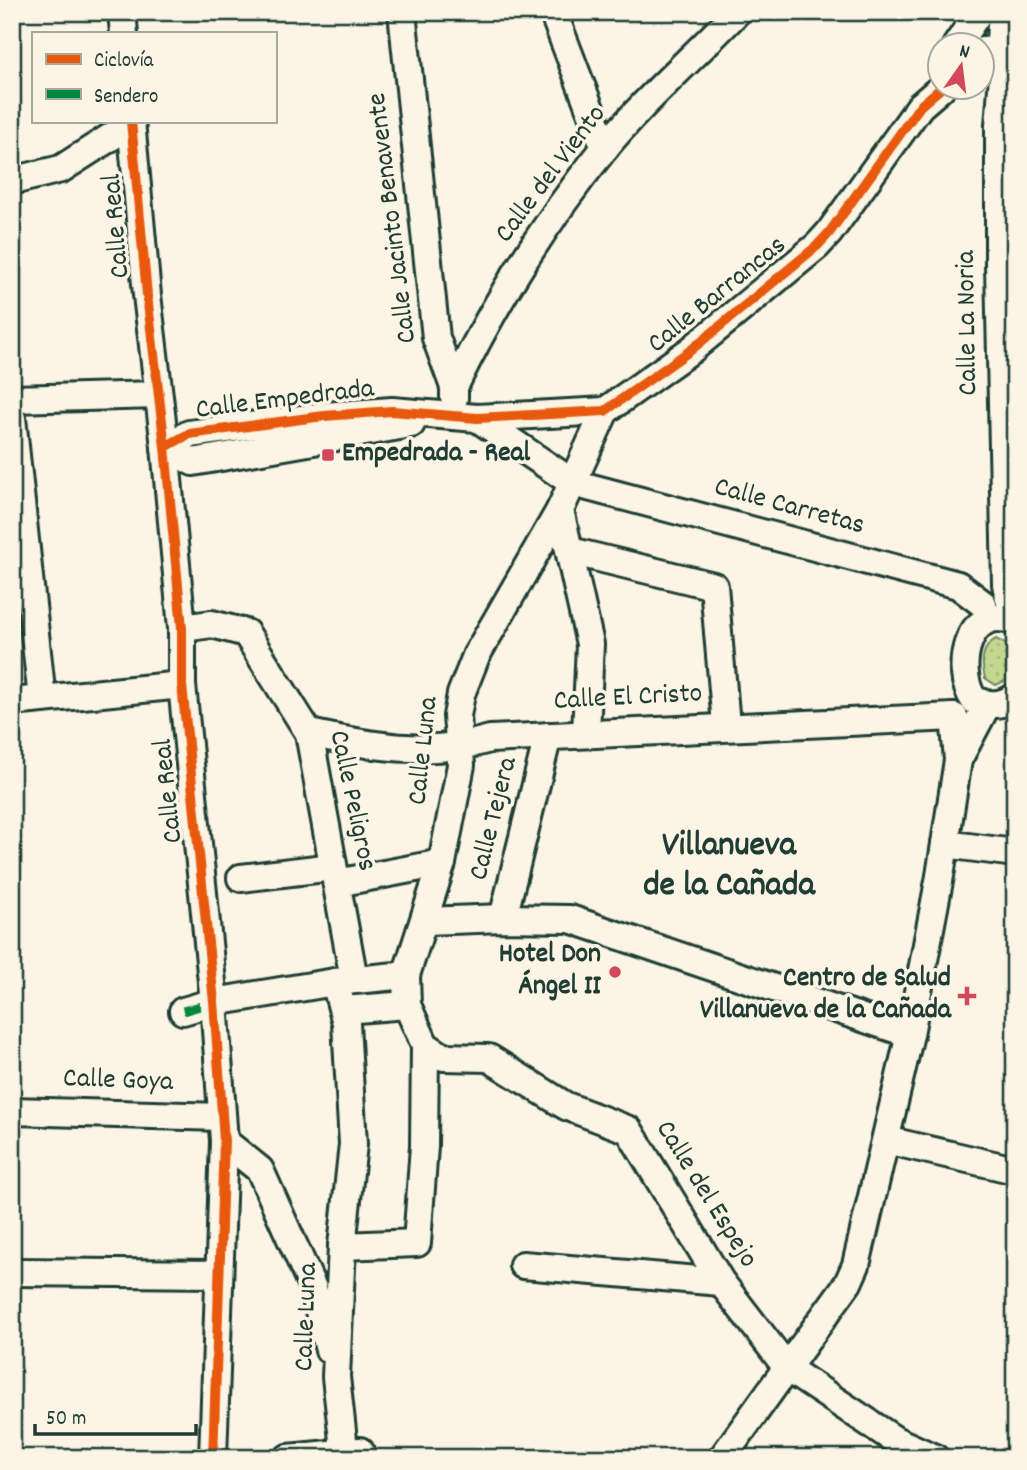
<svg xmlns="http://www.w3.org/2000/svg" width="1027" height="1470" font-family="Dekko,sans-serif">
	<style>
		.grass { fill: url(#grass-dots); stroke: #718a61; stroke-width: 2 }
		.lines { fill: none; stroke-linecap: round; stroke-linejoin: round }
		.minor-casing { stroke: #1f3d34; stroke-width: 32 }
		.minor { stroke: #fcf5e5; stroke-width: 26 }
		.quiet { stroke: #00873e; stroke-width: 9; stroke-dasharray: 18 9; stroke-linecap: butt }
		.cycleway-casing { stroke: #fcf5e5; stroke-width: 15 }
		.cycleway { stroke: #e8590c; stroke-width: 10 }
		.poi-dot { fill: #d1495b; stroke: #fcf5e5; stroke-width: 2.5 }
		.labels { text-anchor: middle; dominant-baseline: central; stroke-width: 7; stroke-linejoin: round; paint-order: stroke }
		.street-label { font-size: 28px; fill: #1f3d34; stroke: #fcf5e5 }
		.poi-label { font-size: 28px; font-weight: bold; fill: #1f3d34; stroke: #fcf5e5; text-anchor: end }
		.district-label { font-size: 35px; font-weight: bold; fill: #1f3d34; stroke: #fcf5e5 }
	</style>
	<defs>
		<pattern id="grass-dots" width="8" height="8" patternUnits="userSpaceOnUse" patternTransform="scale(1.75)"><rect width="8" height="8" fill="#c3d88e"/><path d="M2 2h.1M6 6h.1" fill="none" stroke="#a7ba7b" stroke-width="1.8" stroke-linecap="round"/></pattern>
	</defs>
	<rect width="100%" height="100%" fill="#fcf5e5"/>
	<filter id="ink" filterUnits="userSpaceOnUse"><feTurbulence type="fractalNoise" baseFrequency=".0143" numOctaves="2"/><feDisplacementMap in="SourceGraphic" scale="14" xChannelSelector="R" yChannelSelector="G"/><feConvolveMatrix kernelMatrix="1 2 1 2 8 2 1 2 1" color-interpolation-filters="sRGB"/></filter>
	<g filter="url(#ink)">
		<path class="grass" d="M 996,639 L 1008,645 L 1011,661 L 1007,680 L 996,685 L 985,678 C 981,663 981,647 996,639 Z"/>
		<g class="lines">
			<defs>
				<g id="minor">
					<path d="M 122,12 L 124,33"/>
					<path d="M 402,12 L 436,338 L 454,387 L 454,398"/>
					<path d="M 553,12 L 605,148"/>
					<path d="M 956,46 L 979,12"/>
					<path d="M 982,50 L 994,51 L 1004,64 L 999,125 L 999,266 L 1006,584 L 1014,621"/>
					<path d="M 999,54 L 1002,12"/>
					<path d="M 131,121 L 147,295 L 165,447 L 182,628 L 182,685 L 214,1002 L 224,1141 L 213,1458"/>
					<path d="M 12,181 L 61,169 L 131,124"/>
					<path d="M 454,387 C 494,304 545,222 604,149 C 643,101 694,57 737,12"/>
					<path d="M 12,399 L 158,395"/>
					<path d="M 12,418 L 42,699"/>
					<path d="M 477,418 L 573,483 L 958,585 L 983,604"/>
					<path d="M 165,447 L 189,434 L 324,416 L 392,411 L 477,418 L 605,411 L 691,350 L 817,246 L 829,233 L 920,106 L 941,88"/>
					<path d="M 165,447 L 193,462 L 411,424"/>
					<path d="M 570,551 L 714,586 L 726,725"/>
					<path d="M 1015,622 C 967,601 953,670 974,700 C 990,706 1001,706 1015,697"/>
					<path d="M 182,628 L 212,624 L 246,633 L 309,733 L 354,979"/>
					<path d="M 12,702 L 182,685"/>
					<path d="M 309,733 C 369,746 430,757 490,739 L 954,717"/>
					<path d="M 586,734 L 590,644 L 560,510 L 605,411"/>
					<path d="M 958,760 L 987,705"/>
					<path d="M 945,844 L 1015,853"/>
					<path d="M 241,878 L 333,867"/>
					<path d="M 337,883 L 442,863"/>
					<path d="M 503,918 L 548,736"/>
					<path d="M 425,921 L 503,918 L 570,919 L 910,1034"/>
					<path d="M 406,975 L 442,863 L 461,765 L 457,716 L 461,694 L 476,656 L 560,510"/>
					<path d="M 407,1005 L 425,1045 L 443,1057 L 489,1058 L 566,1106 L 629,1130 L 721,1282 L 788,1369 L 895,1440 L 935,1458"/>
					<path d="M 344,1010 L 407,1005 L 406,975 L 335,982 L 346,1023 L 353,1144 L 342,1246 L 336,1377 L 345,1458"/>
					<path d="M 183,1011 L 214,1002 L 335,982"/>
					<path d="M 12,1111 L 222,1117"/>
					<path d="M 886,1140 L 1015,1170"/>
					<path d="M 224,1141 L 260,1170 L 313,1288 L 329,1350"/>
					<path d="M 342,1246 L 417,1243 L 424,1146 L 425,1045"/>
					<path d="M 523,1265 L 721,1282"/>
					<path d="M 12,1272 L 218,1274"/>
					<path d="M 288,1458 L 360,1451"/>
					<path d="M 722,1458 L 848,1283 L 856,1265 L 910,1034 L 940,876 L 958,760 L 954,717"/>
				</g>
			</defs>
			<use href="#minor" class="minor-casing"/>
			<use href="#minor" class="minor"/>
			<path class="quiet" d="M 183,1011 L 214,1002"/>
			<defs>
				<g id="cycleway">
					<path d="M 131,121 L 147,295 L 165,447 L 182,628 L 182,685 L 214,1002 L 224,1141 L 213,1458"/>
					<path d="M 165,447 L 189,434 L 324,416 L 392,411 L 477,418 L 605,411 L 691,350 L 817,246 L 829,233 L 920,106 L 941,88"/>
				</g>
			</defs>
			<use href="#cycleway" class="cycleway-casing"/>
			<use href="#cycleway" class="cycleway"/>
		</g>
	</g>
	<g class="poi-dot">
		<rect x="321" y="448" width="14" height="14" rx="3.5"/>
		<circle cx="615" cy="972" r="7"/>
		<path d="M963.5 985.5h7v7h7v7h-7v7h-7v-7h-7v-7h7z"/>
	</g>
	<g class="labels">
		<g class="street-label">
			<text transform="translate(552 175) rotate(-53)">Calle del Viento</text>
			<text transform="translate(394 218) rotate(-97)">Calle Jacinto Benavente</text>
			<text transform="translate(118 226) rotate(-95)">Calle Real</text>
			<text transform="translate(718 296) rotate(-39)">Calle Barrancas</text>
			<text transform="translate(969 323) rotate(-91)">Calle La Noria</text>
			<text transform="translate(285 401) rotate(-7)">Calle Empedrada</text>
			<text transform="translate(789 508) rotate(15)">Calle Carretas</text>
			<text transform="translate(628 699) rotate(-3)">Calle El Cristo</text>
			<text transform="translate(425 751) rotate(-84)">Calle Luna</text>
			<text transform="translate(170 791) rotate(-96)">Calle Real</text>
			<text transform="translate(351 801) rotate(78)">Calle Peligros</text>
			<text transform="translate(495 819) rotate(-76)">Calle Tejera</text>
			<text transform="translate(118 1082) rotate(2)">Calle Goya</text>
			<text transform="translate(705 1195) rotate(58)">Calle del Espejo</text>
			<text transform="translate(308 1317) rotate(-88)">Calle Luna</text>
		</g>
		<g class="poi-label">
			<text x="342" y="455" text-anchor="start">Empedrada - Real</text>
			<text x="601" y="956">Hotel Don<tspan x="601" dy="32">Ángel II</tspan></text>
			<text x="951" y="980">Centro de Salud<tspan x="951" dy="32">Villanueva de la Cañada</tspan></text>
		</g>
		<g class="district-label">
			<text x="729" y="847">Villanueva<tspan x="729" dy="40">de la Cañada</tspan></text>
		</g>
	</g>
	<rect width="1027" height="1470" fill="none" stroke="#fcf5e5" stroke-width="42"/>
	<rect x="21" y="21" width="985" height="1428" fill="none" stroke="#1f3d34" stroke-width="2.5" filter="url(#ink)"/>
	<rect x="32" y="32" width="245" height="91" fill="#fcf5e5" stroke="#a4ab9e" stroke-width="2"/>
	<rect x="46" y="54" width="35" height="10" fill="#e8590c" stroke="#a4ab9e" stroke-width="2"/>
	<text x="94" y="66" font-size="21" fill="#1f3d34">Ciclovía</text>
	<rect x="46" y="89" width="35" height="10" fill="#00873e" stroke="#a4ab9e" stroke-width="2"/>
	<text x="94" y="102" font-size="21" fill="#1f3d34">Sendero</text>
	<g transform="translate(961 66) rotate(14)"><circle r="33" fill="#fcf5e5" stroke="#a4ab9e" stroke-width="2"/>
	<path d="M0-5L12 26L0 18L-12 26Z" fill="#d1495b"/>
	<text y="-10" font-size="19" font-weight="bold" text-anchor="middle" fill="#1f3d34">N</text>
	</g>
	<path d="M35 1424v10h161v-10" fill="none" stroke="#1f3d34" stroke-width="3.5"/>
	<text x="46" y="1424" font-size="21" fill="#1f3d34" stroke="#fcf5e5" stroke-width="5" paint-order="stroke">50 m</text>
</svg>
